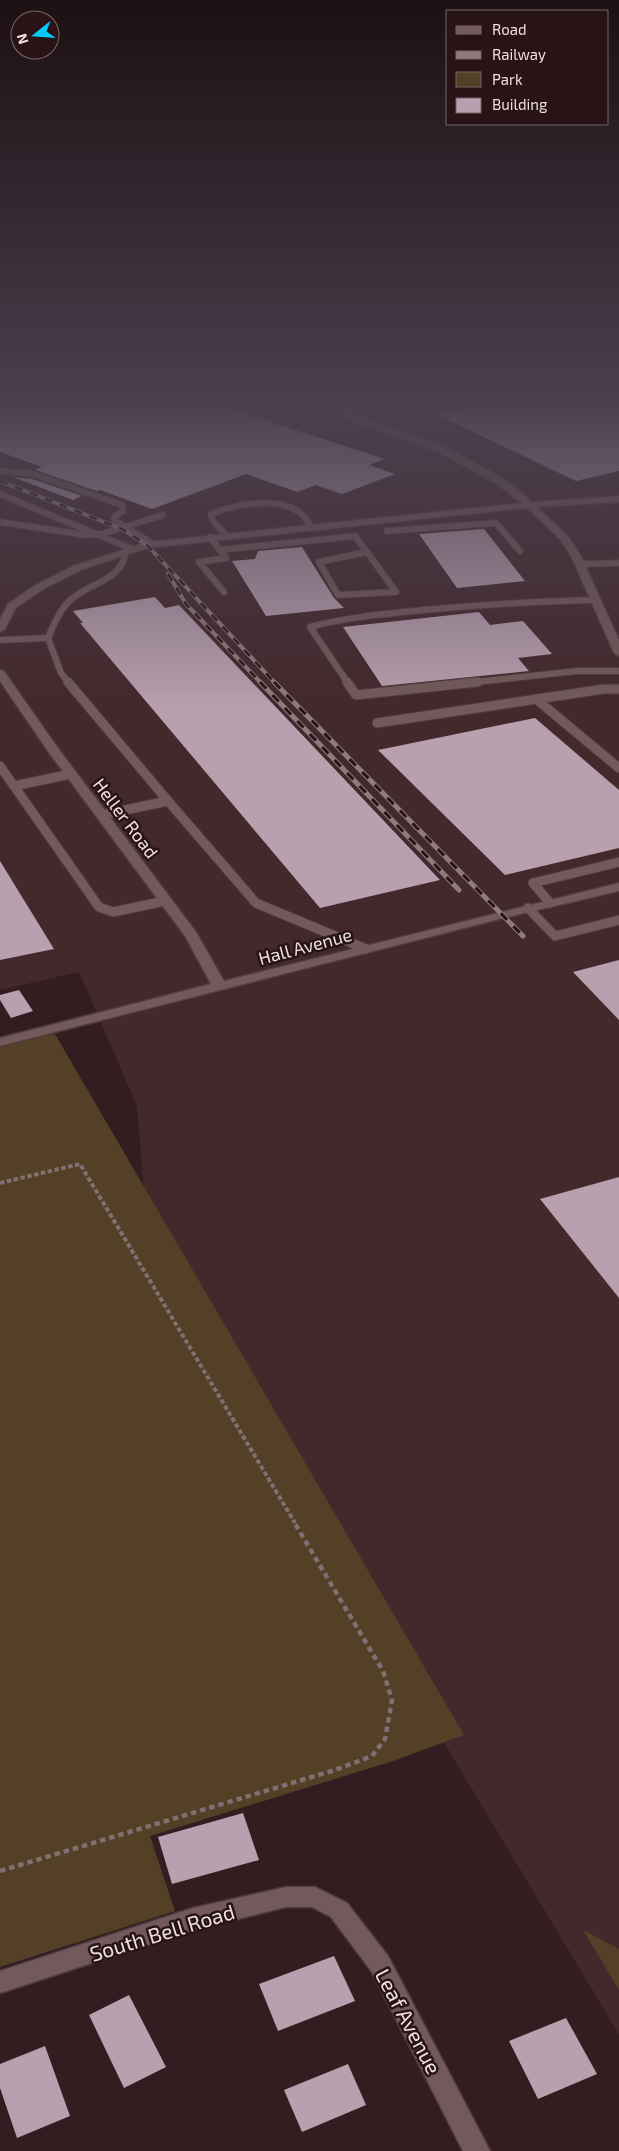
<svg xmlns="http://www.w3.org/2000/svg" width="619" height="2151" font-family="'Exo 2',sans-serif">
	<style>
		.built { fill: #43282c }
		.green { fill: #544026 }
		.building { fill: #b8a0ae }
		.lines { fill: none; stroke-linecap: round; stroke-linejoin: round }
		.lane-far1-casing { stroke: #4d3b3d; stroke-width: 8 }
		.lane-casing { stroke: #4d3b3d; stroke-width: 11 }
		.street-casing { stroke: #4d3b3d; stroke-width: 3 }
		.path-far1 { stroke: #826f71; stroke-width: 4; stroke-dasharray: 4.5 2.5; stroke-linecap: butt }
		.path { stroke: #826f71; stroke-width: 4.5; stroke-dasharray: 5.5 4; stroke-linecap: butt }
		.lane-far1 { stroke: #73595b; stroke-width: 6 }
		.lane { stroke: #73595b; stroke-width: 9 }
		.street { fill: #73595b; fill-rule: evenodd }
		.rail-far1-casing { stroke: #8d7b7d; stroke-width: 4 }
		.rail-casing { stroke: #8d7b7d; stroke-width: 5 }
		.rail-far1 { stroke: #281416; stroke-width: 2.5; stroke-dasharray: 8; stroke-linecap: butt }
		.rail { stroke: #281416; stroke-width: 3; stroke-dasharray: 9; stroke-linecap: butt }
		.labels { text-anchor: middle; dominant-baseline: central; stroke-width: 5; stroke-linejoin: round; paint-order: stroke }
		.street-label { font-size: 18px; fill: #eedfe0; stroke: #281416 }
		.near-street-label { font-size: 21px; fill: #eedfe0; stroke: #281416 }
	</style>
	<rect width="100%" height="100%" fill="#331d20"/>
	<path class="built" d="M 0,407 L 619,407 L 619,2034 L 149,1251 L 137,1106 L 79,972 L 0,990 Z"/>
	<g class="green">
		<path d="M 52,1029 L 464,1735 L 393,1761 L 150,1836 L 175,1911 L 0,1967 L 0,1042 Z"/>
		<path d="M 583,1930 L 619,1949 L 619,1990 Z"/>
	</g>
	<g class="building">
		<path d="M 0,407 L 225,407 L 385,459 L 369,465 L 395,474 L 342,494 L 316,485 L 297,492 L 246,474 L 152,509 L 100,490 L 97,491 L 35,470 L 42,467 L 0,452 Z"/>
		<path d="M 470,407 L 619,407 L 619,471 L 576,481 L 436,414 Z"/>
		<path d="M 13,477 L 32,479 L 82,496 L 73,500 Z"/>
		<path d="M 484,529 L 525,581 L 457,588 L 419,534 Z"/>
		<path d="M 302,547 L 334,598 L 344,608 L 266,616 L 232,561 L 255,559 L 258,551 Z"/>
		<path d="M 155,597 L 165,608 L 179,605 L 440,880 L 320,908 L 80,623 L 83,623 L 73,611 Z"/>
		<path d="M 479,612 L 490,625 L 523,621 L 552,654 L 518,658 L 529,671 L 382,686 L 343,627 Z"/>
		<path d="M 535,718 L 619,790 L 619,848 L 505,875 L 378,750 Z"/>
		<path d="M 0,861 L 54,949 L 0,960 Z"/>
		<path d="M 619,960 L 619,1020 L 573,972 Z"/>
		<path d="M 19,990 L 33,1011 L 11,1018 L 0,1000 L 0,995 Z"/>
		<path d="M 619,1177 L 619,1298 L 540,1199 Z"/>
		<path d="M 243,1813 L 259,1860 L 172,1884 L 158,1837 Z"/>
		<path d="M 334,1956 L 355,2001 L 278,2031 L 259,1984 Z"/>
		<path d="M 129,1995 L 166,2067 L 124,2088 L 89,2015 Z"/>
		<path d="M 566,2018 L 597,2074 L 538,2099 L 509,2041 Z"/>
		<path d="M 45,2046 L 70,2116 L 17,2138 L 0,2088 L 0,2064 Z"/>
		<path d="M 348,2064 L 366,2105 L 302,2132 L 284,2090 Z"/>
	</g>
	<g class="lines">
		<defs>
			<g id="lane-far1">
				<path d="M 343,414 L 368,407 L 381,407"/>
				<path d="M 0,471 L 33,474 L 122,505 L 123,511 L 115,516 L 114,520 L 153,544"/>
				<path d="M 0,494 L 132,549"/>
				<path d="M 0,522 L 85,535 L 102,534 L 163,515"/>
				<path d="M 387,531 L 496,523 L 520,551"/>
				<path d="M 226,535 L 213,521 L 211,514 C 236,504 274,497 298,511 C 304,515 307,521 311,526"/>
				<path d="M 210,537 L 226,558 L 199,562 L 224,592"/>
				<path d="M 220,550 L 355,536 L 367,552"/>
				<path d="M 367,552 L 396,592 L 338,595 L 319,562 Z"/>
				<path d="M 580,564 L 619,563"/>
				<path d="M 48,638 C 54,624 60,608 73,598 C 92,582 122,580 126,551"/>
				<path d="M 0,640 L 48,638 L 61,673 L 69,683"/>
				<path d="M 348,683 L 310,627 C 347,617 385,614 424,610 C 481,605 538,601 596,600"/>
				<path d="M 467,683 L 577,671 L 619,671"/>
			</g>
			<g id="lane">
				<path d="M 68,682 L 168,801"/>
				<path d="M 347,682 L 356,695 L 478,682"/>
				<path d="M 536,699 L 619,768"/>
				<path d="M 377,723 L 604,689 L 619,689"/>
				<path d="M 0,766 L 99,907 L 113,912 L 165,901"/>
				<path d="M 14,786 L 71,774"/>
				<path d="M 101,815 L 168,801 L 256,903 L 366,949"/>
				<path d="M 550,903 L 533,883 L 619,862"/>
				<path d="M 528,908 L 555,936 L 619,920"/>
			</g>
			<g id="street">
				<path d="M 315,407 C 331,405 348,413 363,418 C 422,437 485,459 532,502 L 619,496 L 619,502 L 537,507 L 567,535 L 581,556 L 619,640 L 619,656 L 614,653 L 571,556 L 560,539 L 527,508 L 148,548 L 81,570 L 42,590 L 16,608 L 5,629 L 0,632 L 0,619 L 8,604 L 34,586 L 73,566 L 147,542 L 522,503 L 494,482 L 438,452 Z"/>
				<path d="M 0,670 L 4,671 L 55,744 L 196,932 L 224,981 L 619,883 L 619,891 L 504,918 L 0,1046 L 0,1038 L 211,984 L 185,936 L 47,750 L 0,681 Z"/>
				<path d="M 286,1887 L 315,1887 L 347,1903 L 388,1956 L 490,2151 L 463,2151 L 372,1972 L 331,1917 L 312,1907 L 286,1907 L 193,1930 L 0,1993 L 0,1971 L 193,1908 Z"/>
			</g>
		</defs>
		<use href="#lane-far1" class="lane-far1-casing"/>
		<use href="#lane" class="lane-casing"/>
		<use href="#street" class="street-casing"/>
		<path class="path-far1" d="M 0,1183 L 80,1164 L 295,1523"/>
		<path class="path" d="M 0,1871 L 335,1770 L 372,1756 L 385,1739 L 392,1700 L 383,1671 L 294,1522"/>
		<use href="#lane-far1" class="lane-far1"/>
		<use href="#lane" class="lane"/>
		<use href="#street" class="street"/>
		<defs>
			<g id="rail-far1">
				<path d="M 0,481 L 122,529 L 147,545 L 275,683"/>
				<path d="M 168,574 L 186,604 L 261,683"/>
			</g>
			<g id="rail">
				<path d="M 260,682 L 459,890"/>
				<path d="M 274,682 L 523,936"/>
			</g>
		</defs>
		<use href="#rail-far1" class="rail-far1-casing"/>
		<use href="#rail" class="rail-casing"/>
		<use href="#rail-far1" class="rail-far1"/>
		<use href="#rail" class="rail"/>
	</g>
	<linearGradient id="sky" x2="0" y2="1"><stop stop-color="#1c1012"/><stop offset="0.57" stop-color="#4a404e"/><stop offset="1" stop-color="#4a404e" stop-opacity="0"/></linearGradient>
	<rect width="619" height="708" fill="url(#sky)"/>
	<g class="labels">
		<g class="street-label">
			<text transform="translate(126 818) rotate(53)">Heller Road</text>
			<text transform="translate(305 946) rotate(-15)">Hall Avenue</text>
		</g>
		<g class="near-street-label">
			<text transform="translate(162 1932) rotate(-17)">South Bell Road</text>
			<text transform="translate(409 2021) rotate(62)">Leaf Avenue</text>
		</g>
	</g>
	<rect x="446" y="10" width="162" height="115" fill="#281416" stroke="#776567"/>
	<rect x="456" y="26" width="25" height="8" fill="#73595b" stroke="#776567"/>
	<text x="492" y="35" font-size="15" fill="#eedfe0">Road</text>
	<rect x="456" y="51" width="25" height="8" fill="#8d7b7d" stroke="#776567"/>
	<text x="492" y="60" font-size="15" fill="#eedfe0">Railway</text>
	<rect x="456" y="72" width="25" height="15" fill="#544026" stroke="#776567"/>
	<text x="492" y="85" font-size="15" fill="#eedfe0">Park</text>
	<rect x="456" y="98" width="25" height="15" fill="#b8a0ae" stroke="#776567"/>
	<text x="492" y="110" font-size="15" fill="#eedfe0">Building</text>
	<g transform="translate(35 35) rotate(253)"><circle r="24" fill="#281416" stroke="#776567"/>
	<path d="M0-4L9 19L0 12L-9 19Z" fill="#02cbf9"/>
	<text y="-8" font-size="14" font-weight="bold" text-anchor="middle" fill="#eedfe0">N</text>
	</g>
</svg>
